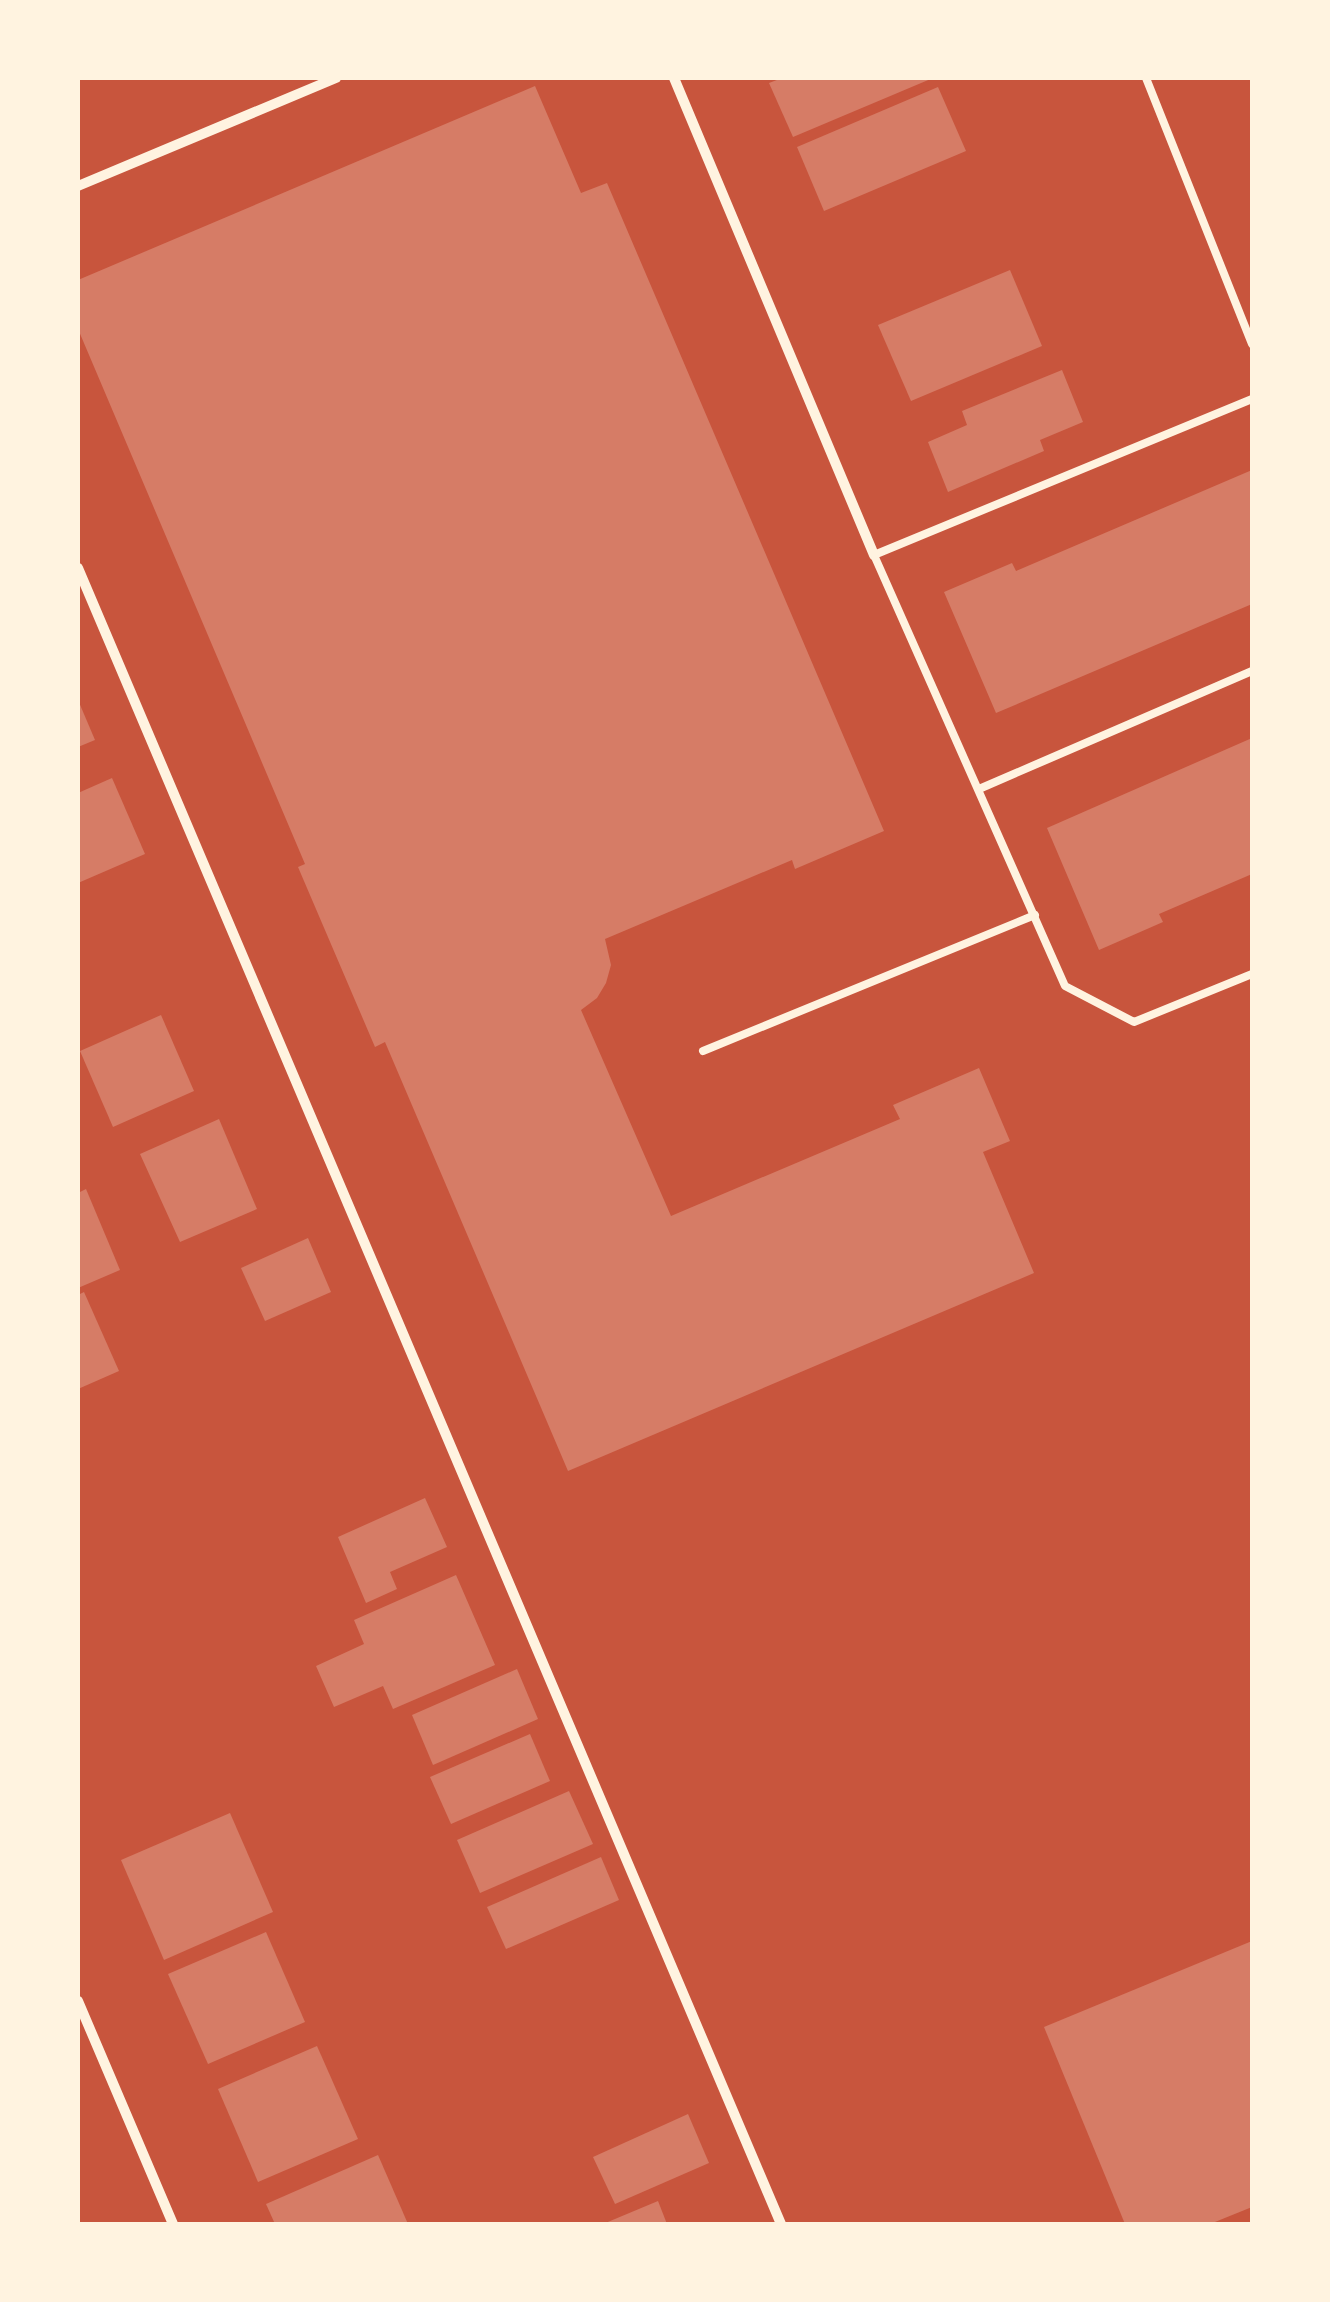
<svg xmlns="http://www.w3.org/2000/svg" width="1330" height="2302" font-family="Inter,sans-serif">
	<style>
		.building { fill: #d67c66 }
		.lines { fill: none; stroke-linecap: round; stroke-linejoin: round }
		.service { stroke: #fff3e0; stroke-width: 8 }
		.minor { stroke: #fff3e0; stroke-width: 10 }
	</style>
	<rect width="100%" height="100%" fill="#c8553d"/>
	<g class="building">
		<path d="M 782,78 L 933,78 L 793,137 L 769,83 Z"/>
		<path d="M 535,86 L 581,193 L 607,183 L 884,831 L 795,869 L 792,860 L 605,939 L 611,965 L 606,983 L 597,998 L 581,1010 L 671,1216 L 900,1119 L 893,1105 L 979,1068 L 1010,1141 L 983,1152 L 1034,1273 L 568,1471 L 385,1042 L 375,1047 L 298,867 L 305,864 L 78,329 L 78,280 Z"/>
		<path d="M 938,87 L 966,151 L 824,211 L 797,147 Z"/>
		<path d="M 1010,270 L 1042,346 L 911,401 L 878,325 Z"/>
		<path d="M 1062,370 L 1083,422 L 1040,440 L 1044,451 L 948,492 L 928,442 L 967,425 L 962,411 Z"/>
		<path d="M 1252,470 L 1252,604 L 996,713 L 944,592 L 1012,563 L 1016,571 Z"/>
		<path d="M 78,700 L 95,740 L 78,747 Z"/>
		<path d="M 1252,738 L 1252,874 L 1159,914 L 1163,922 L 1099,950 L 1047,828 Z"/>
		<path d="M 112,778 L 145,854 L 78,883 L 78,793 Z"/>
		<path d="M 161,1015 L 194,1091 L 113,1127 L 80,1051 Z"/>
		<path d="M 219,1119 L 257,1209 L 180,1242 L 140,1154 Z"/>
		<path d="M 86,1189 L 120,1270 L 78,1288 L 78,1193 Z"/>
		<path d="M 308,1238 L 331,1292 L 265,1321 L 241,1268 Z"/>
		<path d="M 84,1292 L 119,1371 L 78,1389 L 78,1295 Z"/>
		<path d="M 425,1498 L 447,1547 L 390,1572 L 397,1589 L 366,1603 L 338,1537 Z"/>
		<path d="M 456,1575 L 495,1665 L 393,1709 L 383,1686 L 334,1707 L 316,1666 L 364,1644 L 354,1620 Z"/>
		<path d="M 517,1669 L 538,1719 L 433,1765 L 412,1715 Z"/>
		<path d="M 530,1734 L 550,1781 L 451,1824 L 430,1777 Z"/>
		<path d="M 569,1791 L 593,1844 L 480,1893 L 457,1840 Z"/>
		<path d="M 230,1813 L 273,1912 L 164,1960 L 121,1860 Z"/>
		<path d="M 601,1857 L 619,1900 L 506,1949 L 487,1907 Z"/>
		<path d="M 266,1932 L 305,2022 L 208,2064 L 168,1974 Z"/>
		<path d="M 1252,1941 L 1252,2207 L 1210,2224 L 1125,2224 L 1044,2027 Z"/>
		<path d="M 317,2046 L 358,2139 L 258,2182 L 218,2089 Z"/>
		<path d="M 688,2114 L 709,2163 L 615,2204 L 593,2157 Z"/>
		<path d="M 378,2155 L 408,2224 L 275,2224 L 266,2204 Z"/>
		<path d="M 658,2201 L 667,2224 L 603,2224 Z"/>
	</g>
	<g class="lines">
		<g class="service">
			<path d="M 1146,78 L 1252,344"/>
			<path d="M 1252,399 L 874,555 L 1065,986 L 1134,1022 L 1252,974"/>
			<path d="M 979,789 L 1252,671"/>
			<path d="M 703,1051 L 1035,915"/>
		</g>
		<g class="minor">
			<path d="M 674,78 L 874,555"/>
			<path d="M 78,186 L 336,78"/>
			<path d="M 78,568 L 781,2224"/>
			<path d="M 78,2001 L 173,2224"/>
		</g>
	</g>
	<rect width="1330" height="2302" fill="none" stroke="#fff3e0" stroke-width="160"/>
</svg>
